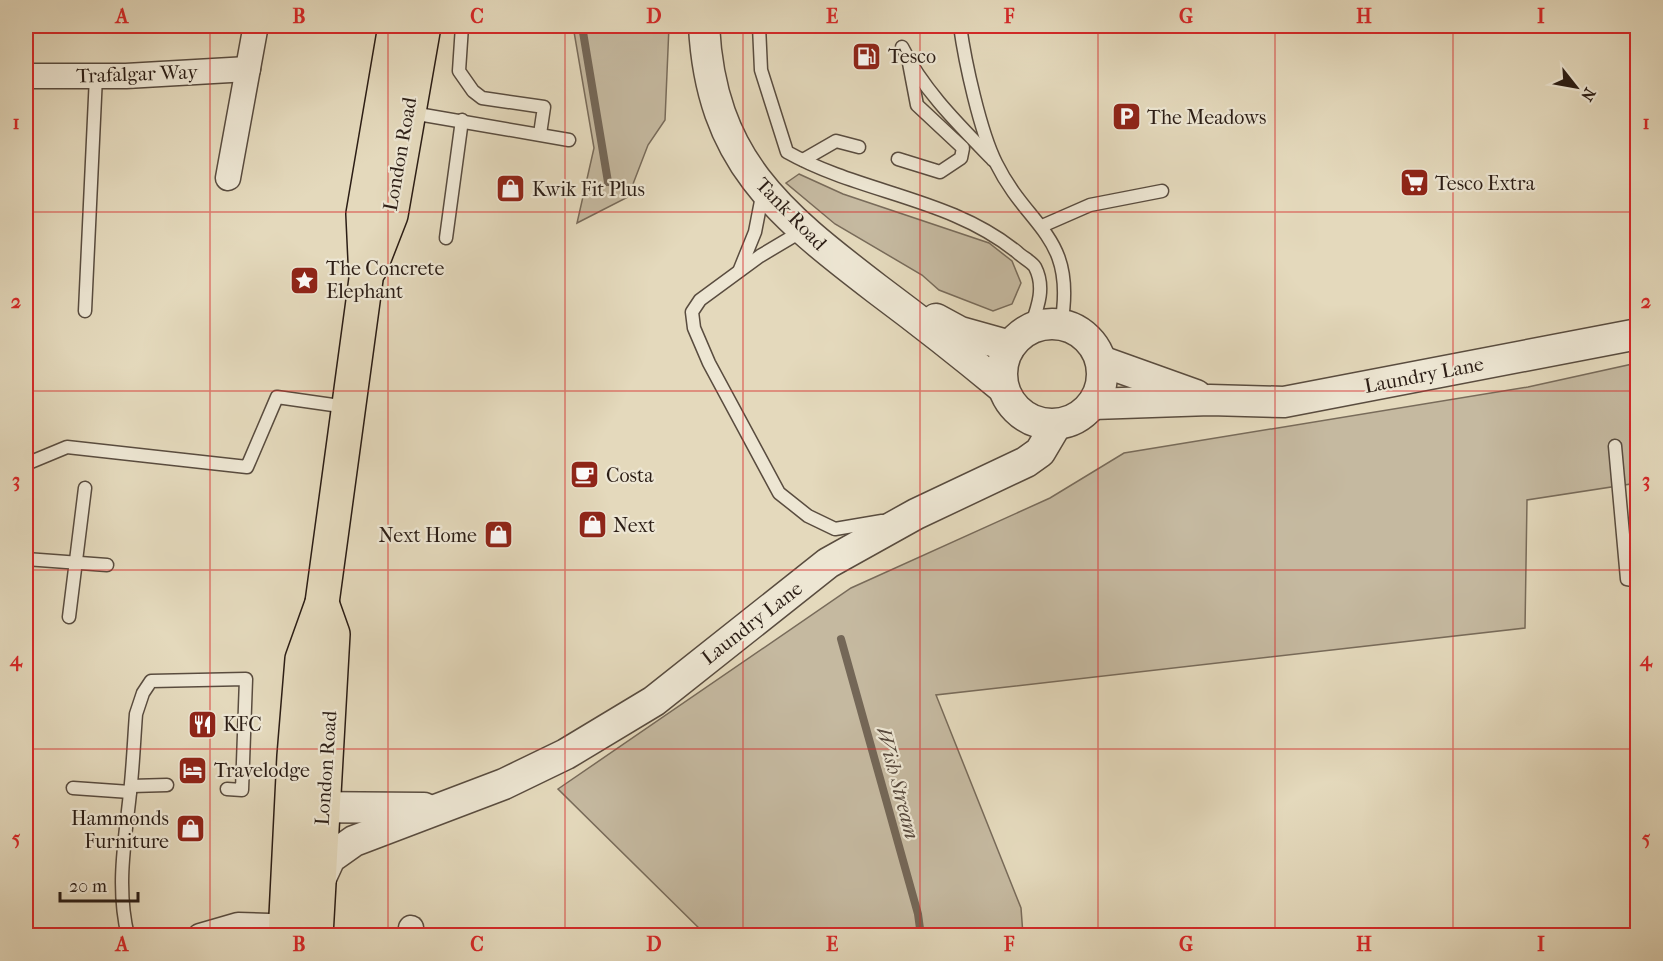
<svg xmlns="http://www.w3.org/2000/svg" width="1663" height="961" font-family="'IM FELL French Canon',serif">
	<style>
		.green { fill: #c5b9a0; stroke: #786b5a; stroke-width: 1.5 }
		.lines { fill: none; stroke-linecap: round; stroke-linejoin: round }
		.stream { stroke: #746757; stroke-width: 8 }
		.service-casing { stroke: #594c3f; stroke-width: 15 }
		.minor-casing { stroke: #594c3f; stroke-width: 27 }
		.tertiary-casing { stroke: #594c3f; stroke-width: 33 }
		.primary-casing { stroke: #2b1d15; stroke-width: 36 }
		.service { stroke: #ede6d3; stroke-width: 12 }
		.minor { stroke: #ede6d3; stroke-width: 24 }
		.tertiary { stroke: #ede6d3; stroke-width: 30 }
		.primary { stroke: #e4d9bc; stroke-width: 33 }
		.grid { fill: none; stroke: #d62828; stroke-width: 1.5; stroke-opacity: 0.55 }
		.labels { text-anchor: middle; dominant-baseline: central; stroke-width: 4.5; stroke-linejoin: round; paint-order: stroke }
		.poi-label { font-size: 20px; fill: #2b1d15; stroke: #ede6d3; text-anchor: start }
		.street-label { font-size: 20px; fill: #2b1d15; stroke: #ede6d3 }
		.water-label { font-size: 21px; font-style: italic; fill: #56483c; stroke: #ede6d3 }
		.neatline { fill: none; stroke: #d62828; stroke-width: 2 }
		.grid-label { font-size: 20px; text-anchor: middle; font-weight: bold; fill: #d62828 }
	</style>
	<rect width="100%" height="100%" fill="#e4d9bc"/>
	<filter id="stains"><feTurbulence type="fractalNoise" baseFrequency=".00333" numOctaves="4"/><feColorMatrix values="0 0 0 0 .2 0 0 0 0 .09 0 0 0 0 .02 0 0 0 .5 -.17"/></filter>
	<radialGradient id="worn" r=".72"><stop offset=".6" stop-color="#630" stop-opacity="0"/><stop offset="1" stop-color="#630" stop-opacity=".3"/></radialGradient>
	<g class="green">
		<path d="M 573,26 L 669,26 L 665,120 L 648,145 L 628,197 L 577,223 L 594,148 Z"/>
		<path d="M 799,174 L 843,194 L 989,243 L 1012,261 L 1021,283 L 1012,304 L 993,311 L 939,290 L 922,275 L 835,224 L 786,183 Z"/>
		<path d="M 1637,363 L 1637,483 L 1527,500 L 1525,628 L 936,695 L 1021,908 L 1023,935 L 706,935 L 558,789 L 851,588 L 1050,498 L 1124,453 L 1528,387 Z"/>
	</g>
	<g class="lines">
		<g class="stream">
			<path d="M 582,26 L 608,182"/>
			<path d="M 841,639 L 918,914 L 921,936"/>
		</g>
		<defs>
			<g id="service">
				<path d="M 462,26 L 459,71 L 473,91 L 482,98 L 544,107 L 540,134"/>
				<path d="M 759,26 L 761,70 L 787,152 C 862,194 949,197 1017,252 C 1022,257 1032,262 1035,267 C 1046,288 1037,309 1030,329"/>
				<path d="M 960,26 C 965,62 980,131 996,163 C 1029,230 1077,235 1061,325"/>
				<path d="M 902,47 C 923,90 960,126 993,160"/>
				<path d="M 412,113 L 569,140"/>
				<path d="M 898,159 L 940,172 L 961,158 L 963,148 L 917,105 L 909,63"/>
				<path d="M 803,160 L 836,141 L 859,147"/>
				<path d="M 1042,226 L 1090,205 L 1162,191"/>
				<path d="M 802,231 L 760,256 L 700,300 L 692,312 L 694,328 L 709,363 L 779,493 L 808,516 L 835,529 L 882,521"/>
				<path d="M 446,238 L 462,120"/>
				<path d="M 740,269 L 755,232 L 763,191"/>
				<path d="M 85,311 L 96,76"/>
				<path d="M 1615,446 L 1627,579 L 1638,581"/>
				<path d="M 26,464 L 67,447 L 247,467 L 277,397 L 347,407"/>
				<path d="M 26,559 L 107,565"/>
				<path d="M 69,617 L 85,488"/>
				<path d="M 131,786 L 167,785"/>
				<path d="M 73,788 L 130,792"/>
				<path d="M 128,936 C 116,887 125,841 130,793 C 133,767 134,740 136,714 L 143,693 L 151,681 L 246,679 L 242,790 L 227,789"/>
			</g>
			<g id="minor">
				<path d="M 26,76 L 126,76 L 248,69"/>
				<path d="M 228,178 L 255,30"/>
				<path d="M 411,928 L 412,936"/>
				<path d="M 200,936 L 238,925 L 302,927"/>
			</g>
			<g id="tertiary">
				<path d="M 704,26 C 711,160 778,213 877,289 C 920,321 962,354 1003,388"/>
				<path d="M 936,319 L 960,332 L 1010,346"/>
				<circle cx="1052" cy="374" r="50"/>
				<path d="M 1101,361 L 1196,395"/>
				<path d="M 1093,404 L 1210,400 L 1284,402 L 1638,334"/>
				<path d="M 299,807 L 424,808"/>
				<path d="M 320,880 L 330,858 L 354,841 L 504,784 L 566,754 L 654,701 L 828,563 L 916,514 L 1026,462 L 1040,452 L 1056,425"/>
			</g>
			<g id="primary">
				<path d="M 370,269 L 391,215 L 424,26"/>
				<path d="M 285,936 L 294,756 L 302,659 L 322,603 L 366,279 L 363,214 L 395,26"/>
				<path d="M 316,936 L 333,634 L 322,603"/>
			</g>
		</defs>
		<use href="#service" class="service-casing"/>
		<use href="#minor" class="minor-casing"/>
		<use href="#tertiary" class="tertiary-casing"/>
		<use href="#primary" class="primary-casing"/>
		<use href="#service" class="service"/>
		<use href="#minor" class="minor"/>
		<use href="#tertiary" class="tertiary"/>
		<use href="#primary" class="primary"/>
	</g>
	<path class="grid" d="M 210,26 L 210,936M 388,26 L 388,936M 565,26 L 565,936M 743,26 L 743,936M 920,26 L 920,936M 1098,26 L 1098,936M 1275,26 L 1275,936M 1453,26 L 1453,936M 26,212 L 1638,212M 26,391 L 1638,391M 26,570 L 1638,570M 26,749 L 1638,749"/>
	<defs>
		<symbol id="fuel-square" viewBox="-11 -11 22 22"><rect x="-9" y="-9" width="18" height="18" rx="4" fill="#8f2418" stroke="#ede6d3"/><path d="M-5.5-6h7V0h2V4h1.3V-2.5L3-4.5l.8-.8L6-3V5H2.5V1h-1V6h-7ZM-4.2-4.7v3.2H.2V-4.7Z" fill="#fff"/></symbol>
		<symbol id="parking-square" viewBox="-11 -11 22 22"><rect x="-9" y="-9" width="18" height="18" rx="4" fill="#8f2418" stroke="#ede6d3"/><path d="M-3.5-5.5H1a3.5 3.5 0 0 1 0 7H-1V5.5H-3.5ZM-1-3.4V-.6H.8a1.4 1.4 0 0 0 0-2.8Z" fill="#fff"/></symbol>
		<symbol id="supermarket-square" viewBox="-11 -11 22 22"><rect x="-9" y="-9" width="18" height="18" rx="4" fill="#8f2418" stroke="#ede6d3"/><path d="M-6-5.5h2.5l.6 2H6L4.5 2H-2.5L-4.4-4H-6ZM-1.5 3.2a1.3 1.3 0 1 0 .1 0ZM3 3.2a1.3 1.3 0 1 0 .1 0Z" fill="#fff"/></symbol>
		<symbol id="shop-square" viewBox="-11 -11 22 22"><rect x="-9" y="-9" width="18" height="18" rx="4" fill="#8f2418" stroke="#ede6d3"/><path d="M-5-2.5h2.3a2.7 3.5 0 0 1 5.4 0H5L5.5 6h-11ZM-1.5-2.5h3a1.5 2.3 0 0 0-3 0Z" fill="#fff"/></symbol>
		<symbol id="sight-square" viewBox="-11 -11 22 22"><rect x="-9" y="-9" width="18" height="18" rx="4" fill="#8f2418" stroke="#ede6d3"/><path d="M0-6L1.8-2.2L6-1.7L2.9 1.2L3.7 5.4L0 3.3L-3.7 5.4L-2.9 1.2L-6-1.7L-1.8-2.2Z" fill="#fff"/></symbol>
		<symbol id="cafe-square" viewBox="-11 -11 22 22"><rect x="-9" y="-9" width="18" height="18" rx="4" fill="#8f2418" stroke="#ede6d3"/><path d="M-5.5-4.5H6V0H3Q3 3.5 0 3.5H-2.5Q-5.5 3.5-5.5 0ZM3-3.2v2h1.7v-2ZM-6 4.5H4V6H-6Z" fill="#fff"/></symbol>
		<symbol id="restaurant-square" viewBox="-11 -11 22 22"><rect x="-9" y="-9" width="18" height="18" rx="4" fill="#8f2418" stroke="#ede6d3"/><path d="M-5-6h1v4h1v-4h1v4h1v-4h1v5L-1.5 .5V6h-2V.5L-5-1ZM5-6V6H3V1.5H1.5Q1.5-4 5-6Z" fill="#fff"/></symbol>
		<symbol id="hotel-square" viewBox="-11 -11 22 22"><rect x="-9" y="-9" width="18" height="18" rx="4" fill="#8f2418" stroke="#ede6d3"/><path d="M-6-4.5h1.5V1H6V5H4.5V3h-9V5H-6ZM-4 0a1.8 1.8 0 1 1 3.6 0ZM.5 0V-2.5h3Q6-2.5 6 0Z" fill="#fff"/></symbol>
	</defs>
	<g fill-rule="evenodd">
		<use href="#fuel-square" x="850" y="40" width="33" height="33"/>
		<use href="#parking-square" x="1110" y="100" width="33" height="33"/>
		<use href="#supermarket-square" x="1398" y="166" width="33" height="33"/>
		<use href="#shop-square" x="494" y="172" width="33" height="33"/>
		<use href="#sight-square" x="288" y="264" width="33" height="33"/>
		<use href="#cafe-square" x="568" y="458" width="33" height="33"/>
		<use href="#shop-square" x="576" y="508" width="33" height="33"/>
		<use href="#shop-square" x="482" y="518" width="33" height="33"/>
		<use href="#restaurant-square" x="186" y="708" width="33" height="33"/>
		<use href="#hotel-square" x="176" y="754" width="33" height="33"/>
		<use href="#shop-square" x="174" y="812" width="33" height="33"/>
	</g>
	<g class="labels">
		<g class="poi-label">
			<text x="888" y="56">Tesco</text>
			<text x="1147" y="117">The Meadows</text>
			<text x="1435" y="183">Tesco Extra</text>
			<text x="532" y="189">Kwik Fit Plus</text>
			<text x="326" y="268">The Concrete<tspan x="326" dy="23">Elephant</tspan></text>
			<text x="606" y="475">Costa</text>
			<text x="613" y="525">Next</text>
			<text x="477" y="535" text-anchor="end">Next Home</text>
			<text x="223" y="724">KFC</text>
			<text x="214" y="770">Travelodge</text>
			<text x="169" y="818" text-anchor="end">Hammonds<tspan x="169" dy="23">Furniture</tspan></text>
		</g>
		<g class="street-label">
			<text transform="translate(137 74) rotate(-2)">Trafalgar Way</text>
			<text transform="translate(400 154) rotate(-80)">London Road</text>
			<text transform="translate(791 214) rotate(46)">Tank Road</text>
			<text transform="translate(1424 375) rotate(-11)">Laundry Lane</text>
			<text transform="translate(752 623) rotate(-38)">Laundry Lane</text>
			<text transform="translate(326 768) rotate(-86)">London Road</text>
		</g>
		<g class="water-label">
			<text transform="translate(898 783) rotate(75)">Wish Stream</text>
		</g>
	</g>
	<rect width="1663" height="961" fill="none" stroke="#e4d9bc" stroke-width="66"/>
	<g transform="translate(1576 87) rotate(121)" stroke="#ede6d3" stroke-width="4.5" paint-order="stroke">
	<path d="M0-4.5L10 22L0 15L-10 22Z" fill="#2b1d15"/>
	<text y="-9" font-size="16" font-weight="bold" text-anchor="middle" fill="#2b1d15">N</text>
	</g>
	<path d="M60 892v9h78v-9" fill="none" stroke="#2b1d15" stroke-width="3"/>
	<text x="69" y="892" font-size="18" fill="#2b1d15" stroke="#ede6d3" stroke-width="4.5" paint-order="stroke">20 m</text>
	<rect x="33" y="33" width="1597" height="895" class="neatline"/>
	<g class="grid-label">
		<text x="122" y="23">A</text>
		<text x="299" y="23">B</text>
		<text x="477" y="23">C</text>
		<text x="654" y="23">D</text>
		<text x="832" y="23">E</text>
		<text x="1009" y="23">F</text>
		<text x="1186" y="23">G</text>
		<text x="1364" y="23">H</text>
		<text x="1541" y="23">I</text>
		<text x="16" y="129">1</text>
		<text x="1646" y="129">1</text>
		<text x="16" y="308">2</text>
		<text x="1646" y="308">2</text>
		<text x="16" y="487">3</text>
		<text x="1646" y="487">3</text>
		<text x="16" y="666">4</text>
		<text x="1646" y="666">4</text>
		<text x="16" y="845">5</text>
		<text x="1646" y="845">5</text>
		<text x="122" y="951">A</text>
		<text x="299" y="951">B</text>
		<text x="477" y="951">C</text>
		<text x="654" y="951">D</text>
		<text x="832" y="951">E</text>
		<text x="1009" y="951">F</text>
		<text x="1186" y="951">G</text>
		<text x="1364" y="951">H</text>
		<text x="1541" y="951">I</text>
	</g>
	<rect width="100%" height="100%" filter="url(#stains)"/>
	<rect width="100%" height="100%" fill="url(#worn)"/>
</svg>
